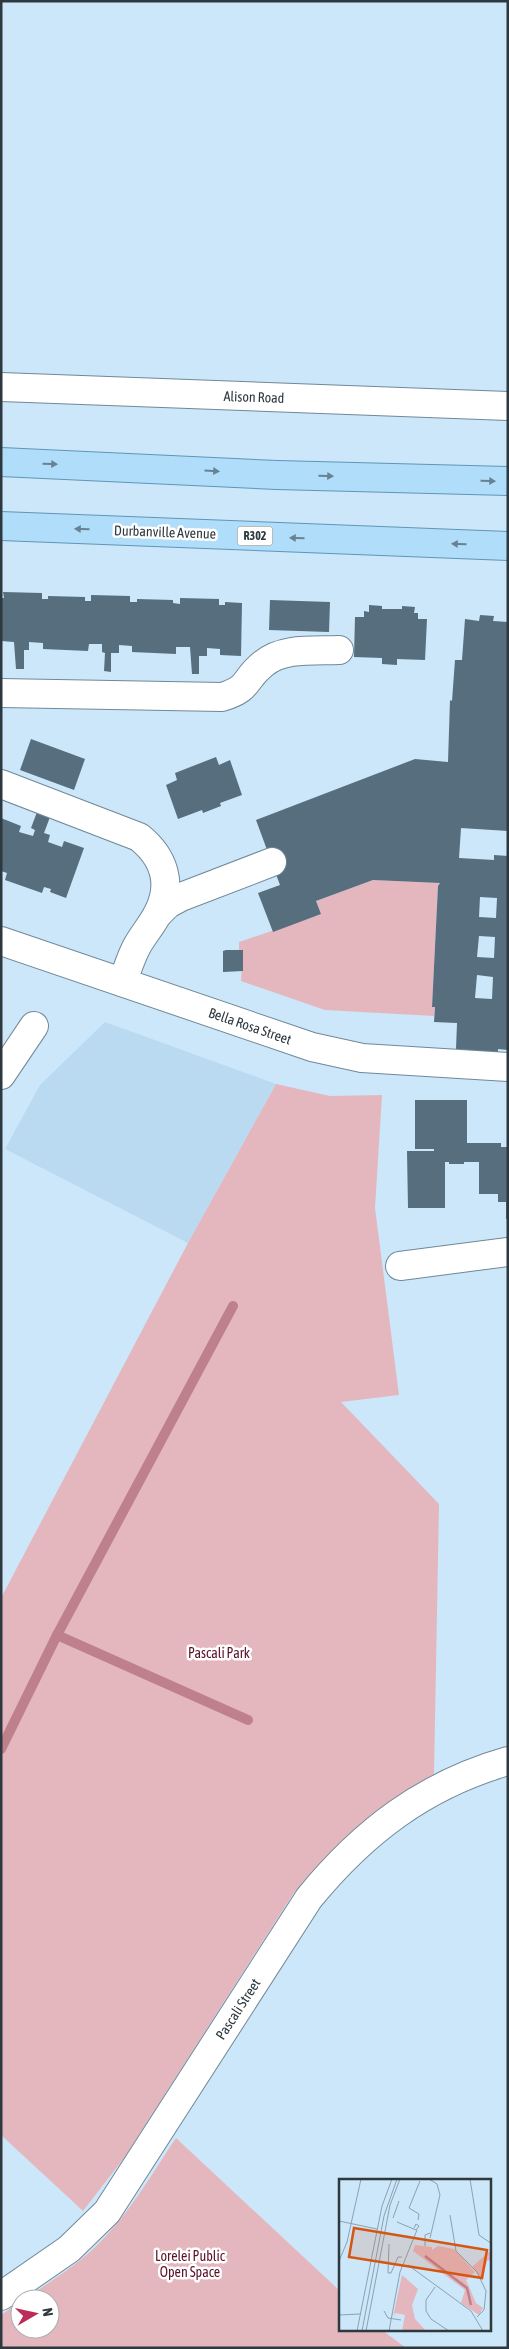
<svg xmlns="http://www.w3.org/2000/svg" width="509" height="2349" font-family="'Asap Condensed',sans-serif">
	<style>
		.built { fill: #badaf1 }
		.green { fill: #e4b7be }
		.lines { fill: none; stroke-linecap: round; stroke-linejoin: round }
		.stream { stroke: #be818b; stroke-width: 10 }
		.building { fill: #566e7d; fill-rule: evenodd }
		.minor-casing { stroke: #708898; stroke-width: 30 }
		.major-casing { stroke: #6095b7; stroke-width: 30 }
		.minor { stroke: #fff; stroke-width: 28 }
		.major { stroke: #b0ddfa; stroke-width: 28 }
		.oneway { fill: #688293 }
		.labels { text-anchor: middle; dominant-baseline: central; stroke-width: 5; stroke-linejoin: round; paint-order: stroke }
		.shield { fill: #fff; stroke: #6c7479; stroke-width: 1 }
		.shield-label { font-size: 12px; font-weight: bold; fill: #2d383f }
		.street-label { font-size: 14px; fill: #2d383f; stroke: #fff }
		.park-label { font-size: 14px; fill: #5c1228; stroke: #fff }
		.inset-river { fill: none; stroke: #be818b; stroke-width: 2.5 }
		.inset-road { fill: none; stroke: #8ca1af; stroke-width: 1 }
		.view { fill: #d55611; fill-opacity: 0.15; stroke: #d55611; stroke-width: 2.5 }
		.inset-edge { fill: none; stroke: #2d383f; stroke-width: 2.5 }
	</style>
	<rect width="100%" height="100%" fill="#cce7f9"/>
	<path class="built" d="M 105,1022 L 276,1084 L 188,1243 L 5,1149 L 40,1085 Z"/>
	<g class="green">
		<path d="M 373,880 L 440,883 L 438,886 L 432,1007 L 435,1007 L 434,1016 L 325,1010 L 241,981 L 243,950 L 239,950 L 239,942 L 321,914 L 316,901 Z"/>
		<path d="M 276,1084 L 330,1096 L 382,1095 L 375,1208 L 399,1395 L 341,1402 L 439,1504 L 434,1774 C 373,1809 338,1839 293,1894 L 124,2158 L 83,2211 L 1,2135 L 1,1598 L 188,1243 Z"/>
		<path d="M 176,2138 L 340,2291 L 340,2330 L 382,2330 L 406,2348 L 1,2348 L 1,2315 L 20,2302 L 20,2329 L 50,2329 L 50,2299 L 25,2299 C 52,2280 81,2263 104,2238 C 132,2209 153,2172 176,2138 Z"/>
	</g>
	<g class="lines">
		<g class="stream">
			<path d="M 57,1635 L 248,1720"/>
			<path d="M 1,1749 L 57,1635 L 233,1306"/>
		</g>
	</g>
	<g class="building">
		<path d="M 3,592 L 42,593 L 42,599 L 48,599 L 48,596 L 85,597 L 85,601 L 91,601 L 91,595 L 130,596 L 130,602 L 137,602 L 137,599 L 173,600 L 173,603 L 180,604 L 180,598 L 219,599 L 219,605 L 225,605 L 225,602 L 242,603 L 241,656 L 220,655 L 220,649 L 207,648 L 207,656 L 199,656 L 199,674 L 192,674 L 190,647 L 176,647 L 176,654 L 132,652 L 132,646 L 119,645 L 119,653 L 111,653 L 111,672 L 104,671 L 105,653 L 102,652 L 102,644 L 89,644 L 88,651 L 43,649 L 43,643 L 29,642 L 29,650 L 24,650 L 24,669 L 16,669 L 14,642 L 1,641 L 1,598 L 4,598 Z"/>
		<path d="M 270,600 L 330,602 L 329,632 L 269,630 Z"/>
		<path d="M 369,605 L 382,606 L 382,609 L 402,609 L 402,606 L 415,607 L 414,613 L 418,613 L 418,619 L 427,619 L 425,660 L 397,659 L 397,665 L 382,664 L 382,658 L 354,657 L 355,617 L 364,617 L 364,611 L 369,612 Z"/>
		<path d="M 480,615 L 494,616 L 493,621 L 508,622 L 508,831 L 461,828 L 459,858 L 494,860 L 494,855 L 508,856 L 508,1050 L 498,1049 L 498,1052 L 495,1052 L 495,1056 L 478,1055 L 479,1051 L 456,1049 L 457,1023 L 434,1022 L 435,1007 L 432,1007 L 438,886 L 440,883 L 373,880 L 316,901 L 321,914 L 273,932 L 258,893 L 280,885 L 256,820 L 415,759 L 448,762 L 450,700 L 452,701 L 455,660 L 462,660 L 465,619 L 479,621 ZM 480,897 L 497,898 L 496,918 L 479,917 ZM 479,936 L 495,937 L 494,958 L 477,957 ZM 477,975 L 493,977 L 492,999 L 475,998 Z"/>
		<path d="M 31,739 L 85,759 L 74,790 L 20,770 Z"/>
		<path d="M 216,757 L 219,765 L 230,760 L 242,795 L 220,803 L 221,806 L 203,813 L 202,810 L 178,819 L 166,785 L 177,780 L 175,773 Z"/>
		<path d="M 37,812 L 50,817 L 44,833 L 50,835 L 48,842 L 62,847 L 64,841 L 84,848 L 66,898 L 50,892 L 51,889 L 44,887 L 42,893 L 5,880 L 7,873 L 1,871 L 1,818 L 21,826 L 19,832 L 33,836 L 35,830 L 31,828 Z"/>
		<path d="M 226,950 L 243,950 L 243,971 L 223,972 L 223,951 Z"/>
		<path d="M 415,1100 L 467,1100 L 467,1143 L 501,1143 L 501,1147 L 508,1147 L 508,1219 L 506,1219 L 506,1202 L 498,1202 L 498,1194 L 479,1194 L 479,1162 L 464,1162 L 464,1164 L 449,1164 L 449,1162 L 445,1162 L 445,1208 L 408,1208 L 407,1151 L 434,1151 L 434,1149 L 415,1149 Z"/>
	</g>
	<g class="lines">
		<defs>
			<g id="minor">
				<path d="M 1,387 L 508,406"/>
				<path d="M 1,693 L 222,697 C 251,688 243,680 263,664 C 283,647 314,651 339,650"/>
				<path d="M 1,784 L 139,837 C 164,857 173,884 158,913 C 152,925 143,935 137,946 C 131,957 127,971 122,982"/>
				<path d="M 158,914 L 168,904 L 181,897 L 272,862"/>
				<path d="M 1,941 L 312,1047 L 362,1058 L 508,1067"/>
				<path d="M 1,1075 L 34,1026"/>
				<path d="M 400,1266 L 508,1252"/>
				<path d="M 1,2296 L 69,2249 L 107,2212 L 309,1898 C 363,1832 424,1785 508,1761"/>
			</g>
			<g id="major">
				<path d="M 1,462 L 277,475 L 508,481"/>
				<path d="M 1,526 L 508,546"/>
			</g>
		</defs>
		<use href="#minor" class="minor-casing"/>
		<use href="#major" class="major-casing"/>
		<use href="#minor" class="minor"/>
		<use href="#major" class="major"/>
	</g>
	<defs><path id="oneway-solid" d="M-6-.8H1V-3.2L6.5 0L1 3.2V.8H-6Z" transform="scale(1.25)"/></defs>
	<g class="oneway">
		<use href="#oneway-solid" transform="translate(50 464) rotate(2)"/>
		<use href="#oneway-solid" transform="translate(212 471) rotate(3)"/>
		<use href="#oneway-solid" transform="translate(326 476) rotate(2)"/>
		<use href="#oneway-solid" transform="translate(488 481) rotate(2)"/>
		<use href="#oneway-solid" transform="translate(82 529) rotate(-178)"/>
		<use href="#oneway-solid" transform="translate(297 538) rotate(-178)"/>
		<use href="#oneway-solid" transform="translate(459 544) rotate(-178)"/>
	</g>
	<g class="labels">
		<rect class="shield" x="237.5" y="526.5" width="35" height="19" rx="4"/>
		<g class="shield-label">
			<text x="255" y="536">R302</text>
		</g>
		<g class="street-label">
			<text transform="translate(254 397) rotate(2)">Alison Road</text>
			<text transform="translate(165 532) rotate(2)">Durbanville Avenue</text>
			<text transform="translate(250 1026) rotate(19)">Bella Rosa Street</text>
			<text transform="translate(238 2009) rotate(-57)">Pascali Street</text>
		</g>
		<g class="park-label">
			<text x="219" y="1653">Pascali Park</text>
			<text x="190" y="2256">Lorelei Public<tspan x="190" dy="16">Open Space</tspan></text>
		</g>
	</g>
	<g transform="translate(339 2179)">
		<rect width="152" height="152" fill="#cce7f9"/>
		<path d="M 76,66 L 93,68 L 93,71 L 99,67 L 115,70 L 136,93 L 127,101 L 137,124 L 144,129 L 140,136 L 122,124 L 126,111 L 74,72 ZM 152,71 L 152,81 L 148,82 L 143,101 L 133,88 ZM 63,96 L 79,110 L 73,126 L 76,140 L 87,152 L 63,152 L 66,136 L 56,134 L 54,138 Z" fill="#e4b7be"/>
		<path class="inset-river" d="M 86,77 L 128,109 L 132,126"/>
		<path class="inset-road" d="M 90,0 L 98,5 L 101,16 L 91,59M 131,0 L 140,56 L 153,65M 111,36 L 117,72 L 138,93 L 147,112 L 145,131 L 138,138M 54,39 L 60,22M 79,41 L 80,35 L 70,29 L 81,2M 0,42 L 38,50M 58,43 L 77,51 L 80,47 L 77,45 L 75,49M 50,65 L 49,94 L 52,94 L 59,78 L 63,78M 86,67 L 86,56 L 91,54M 0,82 L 8,63 L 22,0M 69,86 L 132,132 L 144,152M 96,108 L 87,121 L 87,132 L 92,140 L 110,152M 45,132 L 49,139 L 62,141M 0,136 L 21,135M 18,152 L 43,27 L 53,0M 23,152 L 45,37 L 58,0M 27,152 L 51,26 L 61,0M 50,152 L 61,93 L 78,51"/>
		<path class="view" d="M 15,49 L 148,71 L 143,99 L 10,78 Z"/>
		<rect width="152" height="152" class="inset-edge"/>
	</g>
	<rect width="509" height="2349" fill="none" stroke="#2d383f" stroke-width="5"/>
	<g transform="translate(35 2314) rotate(81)"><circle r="24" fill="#ffffff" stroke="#abafb2"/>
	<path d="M0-4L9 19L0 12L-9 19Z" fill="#bb2c58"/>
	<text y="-8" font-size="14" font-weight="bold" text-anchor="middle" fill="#2d383f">N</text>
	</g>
</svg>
